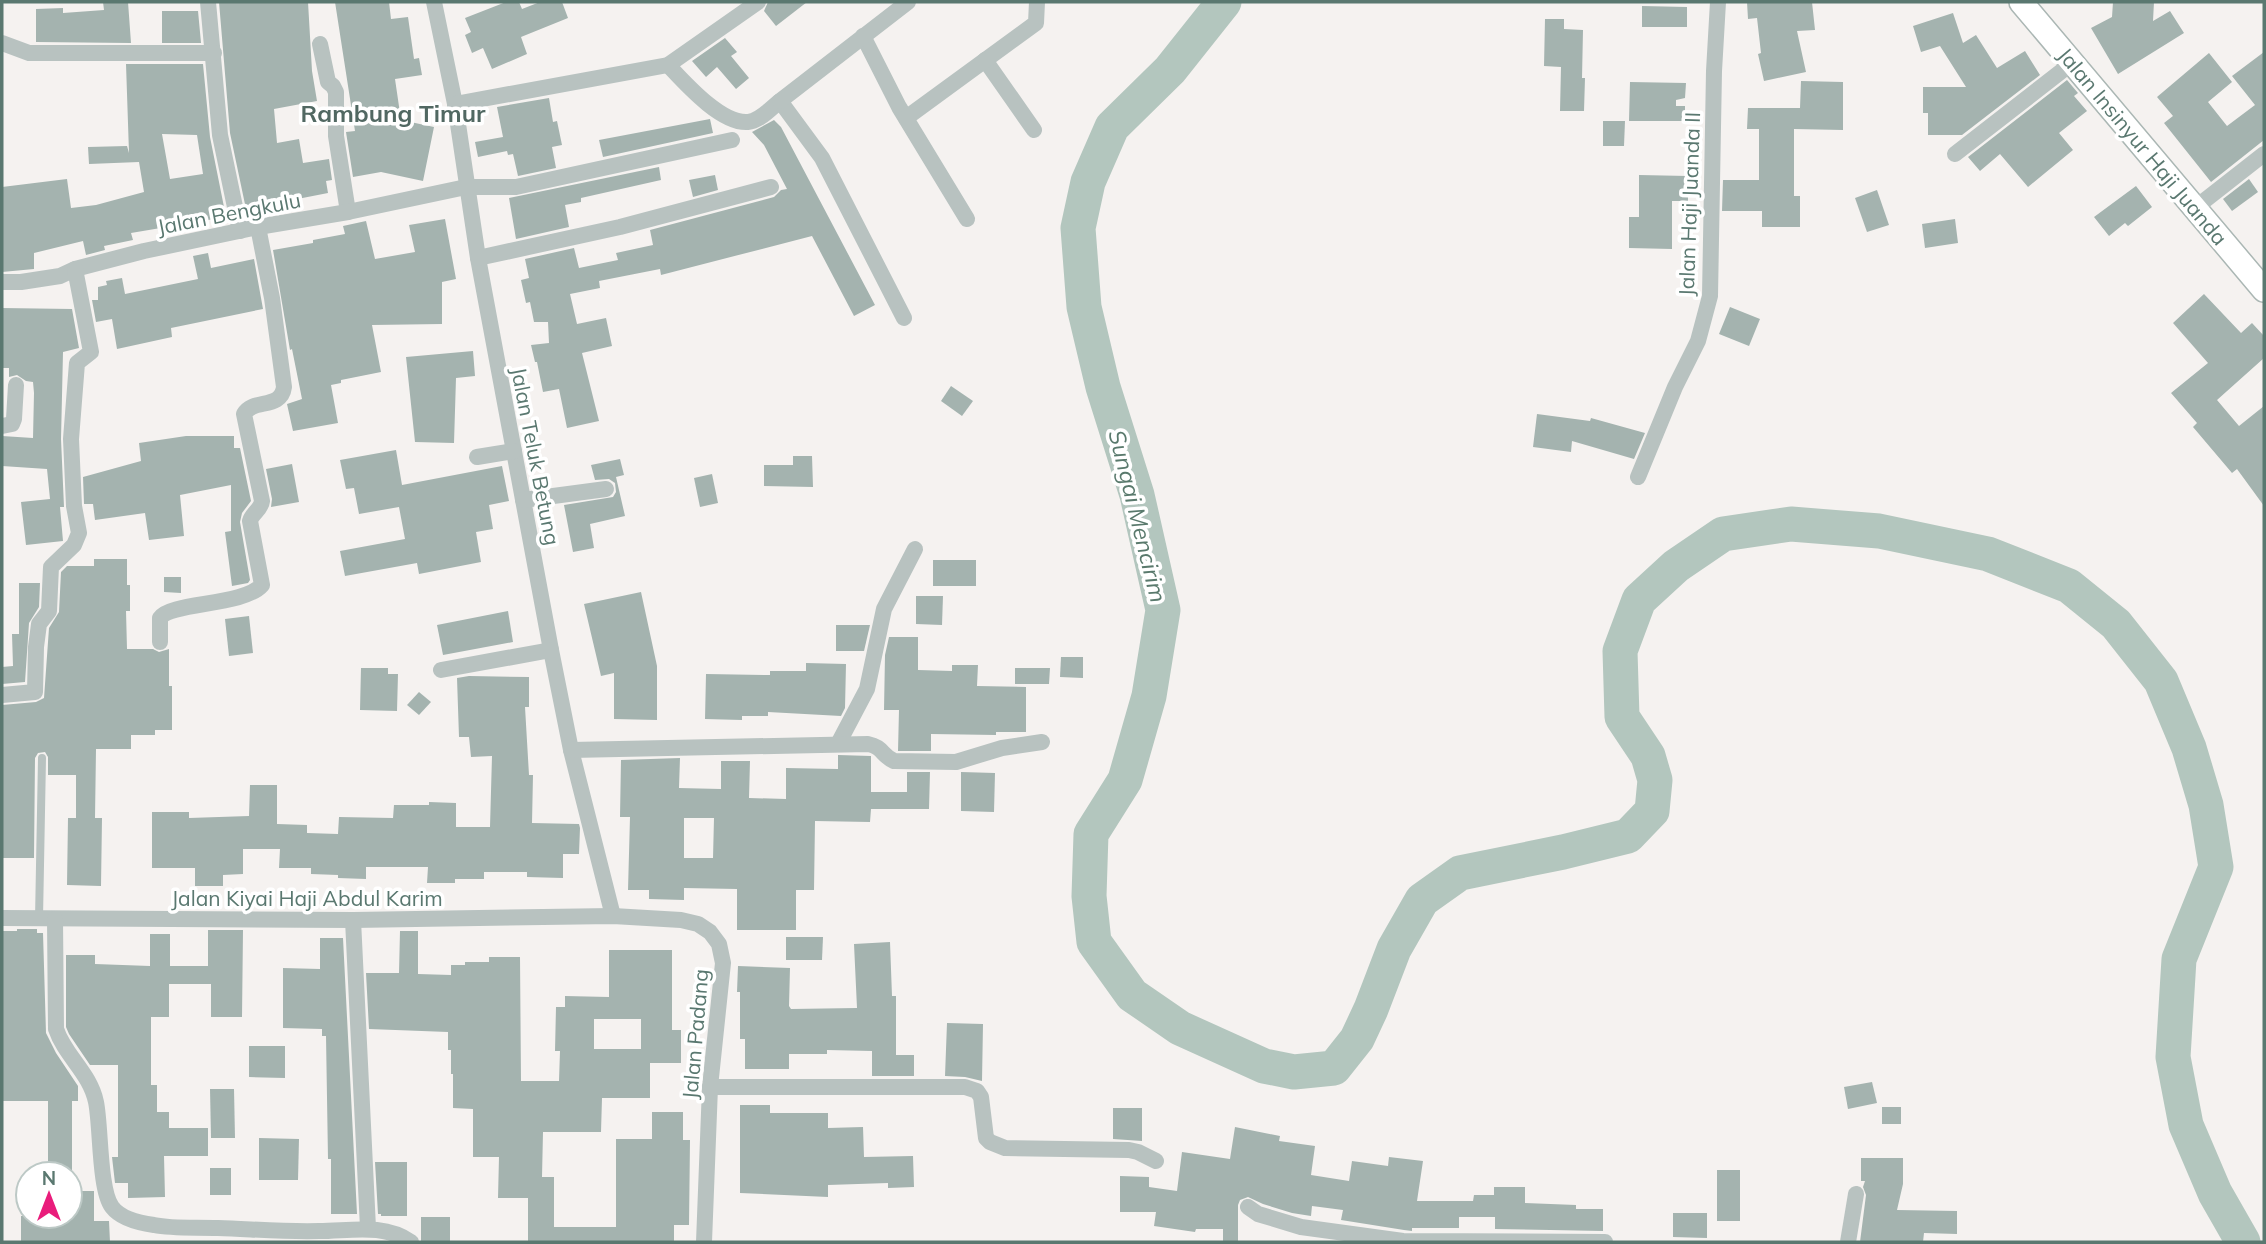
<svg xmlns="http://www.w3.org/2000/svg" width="2266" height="1244" font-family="Mulish,sans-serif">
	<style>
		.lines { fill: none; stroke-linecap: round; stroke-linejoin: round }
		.river { stroke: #b3c6be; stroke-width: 35 }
		.building { fill: #a4b3af; fill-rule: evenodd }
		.secondary-casing { stroke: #abb7b4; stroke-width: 26 }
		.lane { stroke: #b8c2c0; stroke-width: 8 }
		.street { stroke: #b8c2c0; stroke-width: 16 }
		.secondary { stroke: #fff; stroke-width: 23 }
		.labels { text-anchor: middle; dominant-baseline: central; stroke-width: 7; stroke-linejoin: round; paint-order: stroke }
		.street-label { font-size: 21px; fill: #5a7870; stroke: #fff }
		.water-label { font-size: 23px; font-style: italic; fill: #59796c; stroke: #fff }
		.quarter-label { font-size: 24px; font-weight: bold; fill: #516862; stroke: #fff }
	</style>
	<rect width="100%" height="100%" fill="#f5f2f0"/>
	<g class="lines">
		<path class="river" d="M 1224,2 L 1170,70 L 1112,127 L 1088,182 L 1078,228 L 1084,307 L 1103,387 L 1137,495 L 1163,610 L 1149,696 L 1125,780 L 1091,834 L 1089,896 L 1094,942 L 1132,995 L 1180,1028 L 1264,1066 L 1294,1072 L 1334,1068 L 1357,1039 L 1371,1009 L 1394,949 L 1422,900 L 1460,873 L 1563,852 L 1628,836 L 1652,811 L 1655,780 L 1648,756 L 1622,717 L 1620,651 L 1639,600 L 1676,566 L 1723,534 L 1791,524 L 1879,531 L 1988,554 L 2069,586 L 2116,624 L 2161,681 L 2189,748 L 2206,805 L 2216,867 L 2179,959 L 2173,1057 L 2186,1125 L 2215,1193 L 2243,1242"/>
	</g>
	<g class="building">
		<path d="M 103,2 L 128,2 L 131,43 L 36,42 L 36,9 L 63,8 L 63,13 L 104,10 Z"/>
		<path d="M 219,2 L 308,2 L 312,71 L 317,101 L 274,109 L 277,143 L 299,139 L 303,163 L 329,159 L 332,180 L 326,181 L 328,193 L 246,209 L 230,133 Z"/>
		<path d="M 335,2 L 389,2 L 391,19 L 408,17 L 414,59 L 419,58 L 422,75 L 395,79 L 401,120 L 434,127 L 423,181 L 381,172 L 353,177 L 346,132 L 355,131 Z"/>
		<path d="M 506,2 L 519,2 L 522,9 L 540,2 L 562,2 L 568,18 L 521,37 L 527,54 L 492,69 L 483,48 L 472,53 L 465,35 L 471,32 L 465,18 Z"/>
		<path d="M 768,2 L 807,2 L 776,26 L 764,11 Z"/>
		<path d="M 1747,2 L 1812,2 L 1815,30 L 1797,31 L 1806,72 L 1764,81 L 1758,54 L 1761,53 L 1757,18 L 1748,19 Z"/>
		<path d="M 2113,2 L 2154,2 L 2153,21 L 2170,11 L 2184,33 L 2118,74 L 2091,28 L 2112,17 Z"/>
		<path d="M 1642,6 L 1687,7 L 1687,27 L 1642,27 Z"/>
		<path d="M 162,11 L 198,11 L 201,43 L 162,43 Z"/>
		<path d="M 1953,13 L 1963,43 L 1976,35 L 1997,68 L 2025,51 L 2040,75 L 1962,135 L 1928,135 L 1928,113 L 1923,113 L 1923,87 L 1966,87 L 1940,46 L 1921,52 L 1913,26 Z"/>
		<path d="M 1545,19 L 1564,19 L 1564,29 L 1583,30 L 1582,78 L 1585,78 L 1584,111 L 1560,111 L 1561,67 L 1544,66 Z"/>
		<path d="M 725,38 L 737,52 L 731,56 L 749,78 L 736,89 L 717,67 L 706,77 L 692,61 Z"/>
		<path d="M 2264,52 L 2264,140 L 2211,182 L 2164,123 L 2173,116 L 2157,97 L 2209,53 L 2232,82 L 2208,102 L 2227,126 L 2255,105 L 2232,76 Z"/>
		<path d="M 126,64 L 203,64 L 210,137 L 226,217 L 131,233 L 133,240 L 104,246 L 105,250 L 86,255 L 83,241 L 34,253 L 34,269 L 2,272 L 2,187 L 67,179 L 71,208 L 96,205 L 144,192 L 139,162 L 89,164 L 88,147 L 127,146 L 129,153 ZM 162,134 L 197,135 L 203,174 L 170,179 Z"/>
		<path d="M 2067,80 L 2078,93 L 2074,96 L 2087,111 L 2059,133 L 2073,150 L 2028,187 L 2000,154 L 1980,171 L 1968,157 Z"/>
		<path d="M 1801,81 L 1843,82 L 1843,130 L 1794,129 L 1794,196 L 1800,196 L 1800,227 L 1762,227 L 1762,211 L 1722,211 L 1723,180 L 1759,180 L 1759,129 L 1747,129 L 1748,108 L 1800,108 Z"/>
		<path d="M 1630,82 L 1686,83 L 1685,98 L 1676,100 L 1676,106 L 1685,106 L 1685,121 L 1629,121 Z"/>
		<path d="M 549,98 L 553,122 L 557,121 L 562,145 L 552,147 L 556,168 L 518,176 L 513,154 L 508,155 L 507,151 L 478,157 L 475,142 L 503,137 L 497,107 Z"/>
		<path d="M 710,119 L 713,133 L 603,157 L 599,140 Z"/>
		<path d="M 774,120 L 781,127 L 875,305 L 854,316 L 812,236 L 661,275 L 660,269 L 599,281 L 600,288 L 570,294 L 577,324 L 606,318 L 612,346 L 582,353 L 599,421 L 567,428 L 559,389 L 543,392 L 537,362 L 535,362 L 531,345 L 549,343 L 548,322 L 534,322 L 530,302 L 526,303 L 521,280 L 529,278 L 525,259 L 574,248 L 579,268 L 618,260 L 616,253 L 653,245 L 650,230 L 774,197 L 781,190 L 787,189 L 764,145 L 752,132 Z"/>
		<path d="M 1603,121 L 1625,121 L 1624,146 L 1603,146 Z"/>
		<path d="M 659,167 L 661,180 L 581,198 L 581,202 L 565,205 L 569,227 L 516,239 L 509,198 Z"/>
		<path d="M 715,175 L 718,190 L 693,197 L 689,180 Z"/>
		<path d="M 1639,175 L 1688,176 L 1688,201 L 1672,201 L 1672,249 L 1629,248 L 1629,217 L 1639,217 Z"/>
		<path d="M 2249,179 L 2258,192 L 2232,211 L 2223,199 Z"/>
		<path d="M 2136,186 L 2152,207 L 2128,226 L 2125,223 L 2109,236 L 2094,217 Z"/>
		<path d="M 1877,190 L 1889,225 L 1867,232 L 1855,198 Z"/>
		<path d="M 445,219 L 456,279 L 442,282 L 442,324 L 372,325 L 381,372 L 341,380 L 341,383 L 331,385 L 338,423 L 293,431 L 287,404 L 302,399 L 292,349 L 290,350 L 273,250 L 313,243 L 313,240 L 345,234 L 343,226 L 366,221 L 375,259 L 415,252 L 409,225 Z"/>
		<path d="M 1955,219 L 1958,243 L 1925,248 L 1922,224 Z"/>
		<path d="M 208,253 L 211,268 L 254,259 L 263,309 L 171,328 L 172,337 L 117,349 L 112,319 L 96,322 L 92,300 L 98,300 L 98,287 L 107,285 L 106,281 L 122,278 L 125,294 L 198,279 L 193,256 Z"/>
		<path d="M 2204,294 L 2241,333 L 2252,323 L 2264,336 L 2264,358 L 2217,400 L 2239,426 L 2264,406 L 2264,506 L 2237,469 L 2232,473 L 2193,427 L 2197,423 L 2171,393 L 2208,363 L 2173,323 Z"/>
		<path d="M 1730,307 L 1760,319 L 1749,346 L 1719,334 Z"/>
		<path d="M 2,308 L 72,309 L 79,348 L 63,352 L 61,439 L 64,507 L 60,507 L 63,541 L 26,545 L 21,502 L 50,499 L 47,469 L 2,466 L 2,436 L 33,438 L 34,393 L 33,382 L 26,381 L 17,375 L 9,377 L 9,368 L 2,368 Z"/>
		<path d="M 473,351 L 475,376 L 456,378 L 454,443 L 415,442 L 406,357 Z"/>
		<path d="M 951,386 L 973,401 L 962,416 L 941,401 Z"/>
		<path d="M 1537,414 L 1590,421 L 1591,418 L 1645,433 L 1634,459 L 1572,441 L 1571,452 L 1533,447 Z"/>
		<path d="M 186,436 L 234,436 L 234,448 L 240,448 L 251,501 L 242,513 L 240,522 L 250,580 L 248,583 L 232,586 L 225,532 L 231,531 L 231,485 L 180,495 L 184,536 L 149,540 L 145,513 L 95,520 L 93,504 L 84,504 L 83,477 L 141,461 L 139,443 Z"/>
		<path d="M 396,450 L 402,485 L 502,466 L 509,501 L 489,505 L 493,529 L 476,532 L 481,562 L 419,574 L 417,563 L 345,576 L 340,551 L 405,539 L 399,507 L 359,514 L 354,488 L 346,489 L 340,460 Z"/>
		<path d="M 793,456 L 812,456 L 813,487 L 764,486 L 764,465 L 793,465 Z"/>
		<path d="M 620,459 L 624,475 L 616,477 L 625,516 L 590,524 L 594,548 L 573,552 L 564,505 L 613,497 L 616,492 L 615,483 L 609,479 L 595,480 L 591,465 Z"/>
		<path d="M 292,464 L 299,502 L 271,507 L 272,499 L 266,469 Z"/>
		<path d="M 712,474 L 718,503 L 700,507 L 694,478 Z"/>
		<path d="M 94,559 L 127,559 L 127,585 L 130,585 L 130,611 L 126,611 L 127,649 L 153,649 L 159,652 L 169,649 L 169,686 L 172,686 L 172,730 L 155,730 L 155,735 L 131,735 L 131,749 L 96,749 L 95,818 L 102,818 L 101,886 L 67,885 L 68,818 L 76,818 L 76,775 L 48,775 L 48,757 L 45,752 L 38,753 L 35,758 L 34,858 L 2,858 L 2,705 L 36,702 L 44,698 L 49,628 L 59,612 L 61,572 L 67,566 L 94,566 Z"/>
		<rect x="933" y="560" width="43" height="26"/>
		<path d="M 164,577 L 181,577 L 181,593 L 164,592 Z"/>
		<path d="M 19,583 L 40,583 L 39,607 L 29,623 L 25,682 L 2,684 L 2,667 L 13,666 L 12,634 L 19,634 Z"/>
		<path d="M 641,592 L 657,666 L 657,720 L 614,719 L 614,673 L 601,676 L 584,604 Z"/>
		<path d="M 916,596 L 943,596 L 942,625 L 916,624 Z"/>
		<path d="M 508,611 L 513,642 L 443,655 L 437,625 Z"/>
		<path d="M 249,616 L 253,653 L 229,656 L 225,619 Z"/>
		<path d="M 836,625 L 870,625 L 864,651 L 836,651 Z"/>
		<path d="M 889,637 L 918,637 L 918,670 L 952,671 L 952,665 L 978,665 L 977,686 L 1026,687 L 1026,732 L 996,732 L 996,735 L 931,734 L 931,751 L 898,751 L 899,710 L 884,710 L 885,655 Z"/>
		<path d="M 1061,657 L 1083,657 L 1083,678 L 1060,677 Z"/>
		<path d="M 806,663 L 846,664 L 845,708 L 841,716 L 768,712 L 768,716 L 742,716 L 742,720 L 705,719 L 706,674 L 770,675 L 770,671 L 806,671 Z"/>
		<path d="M 361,668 L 388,668 L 388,674 L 398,674 L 397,711 L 360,710 Z"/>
		<path d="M 1015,668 L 1050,668 L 1049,684 L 1015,684 Z"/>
		<path d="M 469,676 L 529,677 L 529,707 L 525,707 L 529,775 L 533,775 L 532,823 L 579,824 L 580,828 L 579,854 L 563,854 L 563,878 L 527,877 L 527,872 L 484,872 L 484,879 L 455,879 L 455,883 L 427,883 L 428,867 L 366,867 L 366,879 L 338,878 L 338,875 L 311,874 L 311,868 L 279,868 L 280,849 L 243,849 L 243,874 L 223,875 L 223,886 L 195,886 L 195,868 L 152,868 L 152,812 L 189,812 L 189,818 L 249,816 L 250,785 L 277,785 L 277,824 L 307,825 L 307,833 L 338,834 L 339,817 L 393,818 L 394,805 L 429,805 L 429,802 L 456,803 L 456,827 L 490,827 L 492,756 L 471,757 L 469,737 L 459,737 L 457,678 Z"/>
		<path d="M 419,692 L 431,702 L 419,715 L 407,705 Z"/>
		<path d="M 838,755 L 871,756 L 871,792 L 907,792 L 907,772 L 930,772 L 929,809 L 871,809 L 870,822 L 815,821 L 814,890 L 796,890 L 796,930 L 737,930 L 737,889 L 684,888 L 684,900 L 649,899 L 649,890 L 628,890 L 630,817 L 620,817 L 621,760 L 680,758 L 679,788 L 721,789 L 721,761 L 750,761 L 749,798 L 786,799 L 786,768 L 838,769 ZM 684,818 L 714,818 L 713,858 L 684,858 Z"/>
		<path d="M 961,772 L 995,773 L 994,812 L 961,811 Z"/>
		<path d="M 17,929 L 37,929 L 37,933 L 43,933 L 46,1033 L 56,1053 L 78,1086 L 78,1101 L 72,1101 L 72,1174 L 48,1174 L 48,1101 L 2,1101 L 2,931 L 17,931 Z"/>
		<path d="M 208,930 L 243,930 L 242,1017 L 211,1017 L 211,984 L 169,984 L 169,1017 L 151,1017 L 151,1085 L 157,1085 L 157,1112 L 169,1112 L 169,1128 L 208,1128 L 208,1156 L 164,1156 L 165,1197 L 128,1198 L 128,1183 L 115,1183 L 112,1157 L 118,1157 L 118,1065 L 90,1065 L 69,1034 L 66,1027 L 66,955 L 95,955 L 95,964 L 150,966 L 150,934 L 170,934 L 170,966 L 208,966 Z"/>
		<path d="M 400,931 L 418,931 L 418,974 L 451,975 L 451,965 L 465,965 L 465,962 L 489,962 L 489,957 L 520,957 L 521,1081 L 559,1081 L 560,1051 L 555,1051 L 556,1007 L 565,1007 L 565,996 L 609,997 L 609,950 L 672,950 L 672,1030 L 681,1030 L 681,1063 L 650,1063 L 650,1098 L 602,1098 L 601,1132 L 543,1132 L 542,1177 L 554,1177 L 554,1227 L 616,1227 L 616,1139 L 652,1139 L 652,1112 L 683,1112 L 683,1140 L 690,1140 L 689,1225 L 674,1225 L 674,1242 L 528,1242 L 528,1198 L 498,1198 L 499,1157 L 473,1157 L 473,1109 L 453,1108 L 453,1074 L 451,1074 L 451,1050 L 448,1050 L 448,1032 L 369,1029 L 366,973 L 399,973 ZM 594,1019 L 641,1019 L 641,1049 L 594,1049 Z"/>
		<path d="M 786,937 L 823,937 L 822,960 L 786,960 Z"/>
		<path d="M 320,938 L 343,938 L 357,1214 L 331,1214 L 331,1159 L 328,1159 L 326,1036 L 322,1036 L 322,1029 L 283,1028 L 283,968 L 320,969 Z"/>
		<path d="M 890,942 L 892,996 L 896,996 L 896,1055 L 914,1055 L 914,1076 L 872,1076 L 872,1051 L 827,1050 L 827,1054 L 789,1054 L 789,1069 L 745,1069 L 745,1039 L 740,1039 L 740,992 L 737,992 L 738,966 L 790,968 L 789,1006 L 791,1009 L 857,1008 L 854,944 Z"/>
		<path d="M 947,1023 L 983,1024 L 982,1081 L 965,1077 L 945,1076 Z"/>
		<path d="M 249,1046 L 285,1046 L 285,1078 L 249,1077 Z"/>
		<path d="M 1872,1082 L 1877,1103 L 1848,1109 L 1844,1087 Z"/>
		<path d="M 210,1089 L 234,1089 L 235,1138 L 211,1138 Z"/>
		<path d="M 740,1105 L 770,1105 L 770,1113 L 828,1113 L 828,1128 L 863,1127 L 864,1157 L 913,1156 L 914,1187 L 888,1188 L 888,1183 L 828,1185 L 828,1197 L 740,1193 Z"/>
		<rect x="1882" y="1107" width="19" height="17"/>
		<path d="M 1113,1108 L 1142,1108 L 1142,1141 L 1113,1139 Z"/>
		<path d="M 1235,1127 L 1280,1136 L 1279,1141 L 1315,1146 L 1311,1175 L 1349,1181 L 1352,1161 L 1388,1166 L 1389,1157 L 1423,1161 L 1417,1201 L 1473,1201 L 1474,1195 L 1494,1195 L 1494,1187 L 1525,1187 L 1525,1203 L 1576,1205 L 1576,1209 L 1603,1209 L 1603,1231 L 1495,1229 L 1495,1217 L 1459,1217 L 1459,1228 L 1412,1228 L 1412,1231 L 1404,1230 L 1341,1220 L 1343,1210 L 1312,1206 L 1311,1216 L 1292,1213 L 1263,1204 L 1248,1197 L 1240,1200 L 1238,1205 L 1238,1242 L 1223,1242 L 1223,1229 L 1196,1229 L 1195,1232 L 1154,1226 L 1156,1212 L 1120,1212 L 1120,1176 L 1149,1177 L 1149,1187 L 1177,1191 L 1182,1152 L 1230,1159 Z"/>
		<path d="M 259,1138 L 299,1139 L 298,1180 L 259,1180 Z"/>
		<path d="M 1861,1158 L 1903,1158 L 1903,1184 L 1897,1210 L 1957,1211 L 1957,1234 L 1924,1233 L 1923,1242 L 1860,1242 L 1866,1195 L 1863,1187 L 1865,1181 L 1861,1181 Z"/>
		<path d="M 375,1162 L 407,1162 L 407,1216 L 381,1216 L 381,1214 L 378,1214 Z"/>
		<rect x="210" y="1168" width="21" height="27"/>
		<rect x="1717" y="1170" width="23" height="51"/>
		<path d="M 70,1191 L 94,1191 L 94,1221 L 109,1221 L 110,1242 L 21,1242 L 21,1216 L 70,1216 Z"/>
		<path d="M 1673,1213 L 1707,1213 L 1707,1238 L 1673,1237 Z"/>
		<rect x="421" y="1217" width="29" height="25"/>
	</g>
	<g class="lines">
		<defs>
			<path id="secondary" d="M 2021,2 L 2264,290"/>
		</defs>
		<use href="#secondary" class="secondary-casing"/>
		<path class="lane" d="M 39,919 L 42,758"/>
		<g class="street">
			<path d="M 208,2 L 220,135 L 240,231"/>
			<path d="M 434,2 L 455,104 L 478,258 L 551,650 L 571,750 L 613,916"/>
			<path d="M 863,36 L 899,107 L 967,219"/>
			<path d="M 2,43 L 29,53 L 214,53"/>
			<path d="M 320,44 L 328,82 L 333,86 L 336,92 L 336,136 L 348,212"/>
			<path d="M 985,60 L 1034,130"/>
			<path d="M 668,65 C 685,83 721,124 748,122 C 760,121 771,108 780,101 L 822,158 L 904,318"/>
			<path d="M 780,101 L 908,2"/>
			<path d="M 455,104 L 668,65 L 758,2"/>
			<path d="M 906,118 L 1036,23 L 1037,2"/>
			<path d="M 1955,154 L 2072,63"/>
			<path d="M 2195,208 L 2264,154"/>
			<path d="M 478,258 L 620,227 L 771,187"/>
			<path d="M 2,282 L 21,282 L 60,276 L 75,269 L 144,251 L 258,227 L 348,212 L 466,187 L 516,187 L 732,140"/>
			<path d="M 2,426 L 12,424 L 14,419 L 16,385"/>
			<path d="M 477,457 L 514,451"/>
			<path d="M 1638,477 L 1675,387 L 1698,341 L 1710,296 L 1714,71 L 1718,2"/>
			<path d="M 523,500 L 606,489"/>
			<path d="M 160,642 L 160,618 C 170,602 244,606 262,585 L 250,521 C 252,513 261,510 262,501 L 244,414 C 253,398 281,410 284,387 L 272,298 L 258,227"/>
			<path d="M 441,670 L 551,650"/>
			<path d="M 2,695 L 35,692 L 36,647 L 39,624 L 49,611 L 51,567 L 74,545 L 79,533 L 74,506 L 71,439 L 77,363 L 91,352 L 75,269"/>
			<path d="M 838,744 L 867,689 L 884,609 L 915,549"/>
			<path d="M 571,750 L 868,744 C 883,747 882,756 894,761 L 956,762 L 1002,748 L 1042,742"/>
			<path d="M 2,918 L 353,920 L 613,916 L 681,920 L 698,924 L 710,932 L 719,944 L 723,963 L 710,1087 L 704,1242"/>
			<path d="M 55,919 L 56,1029 C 65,1056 90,1073 96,1102 C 101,1126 99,1190 112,1207 C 121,1219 139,1223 154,1225 C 174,1229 197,1227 218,1228 C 251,1229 285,1232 319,1231 C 350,1231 383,1223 411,1242"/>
			<path d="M 353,920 L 368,1228"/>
			<path d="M 710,1087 L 965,1087 L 977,1091 L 981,1097 L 986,1138 L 990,1142 L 1005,1148 L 1129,1150 L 1138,1152 L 1156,1161"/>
			<path d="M 1248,1207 L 1258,1214 L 1301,1227 L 1403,1241 L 1605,1242"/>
			<path d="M 1848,1242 L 1856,1194"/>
		</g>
		<use href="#secondary" class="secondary"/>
	</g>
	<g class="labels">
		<g class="street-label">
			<text transform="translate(2143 146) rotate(50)">Jalan Insinyur Haji Juanda</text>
			<text transform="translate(1689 204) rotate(-88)">Jalan Haji Juanda II</text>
			<text transform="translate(229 213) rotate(-11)">Jalan Bengkulu</text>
			<text transform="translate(536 456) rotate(79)">Jalan Teluk Betung</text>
			<text x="307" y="898">Jalan Kiyai Haji Abdul Karim</text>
			<text transform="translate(695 1034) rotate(-85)">Jalan Padang</text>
		</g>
		<g class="water-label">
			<text transform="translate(1138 516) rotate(76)">Sungai Mencirim</text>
		</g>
		<g class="quarter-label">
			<text x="393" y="113">Rambung Timur</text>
		</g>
	</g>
	<rect width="2266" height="1244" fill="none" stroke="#5a7870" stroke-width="7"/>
	<g transform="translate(49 1195)"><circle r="33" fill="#ffffff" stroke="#bdc9c6" stroke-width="2"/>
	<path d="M0-5L12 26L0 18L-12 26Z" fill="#e91c7b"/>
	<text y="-10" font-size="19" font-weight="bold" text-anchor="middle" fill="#5a7870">N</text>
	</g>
</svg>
